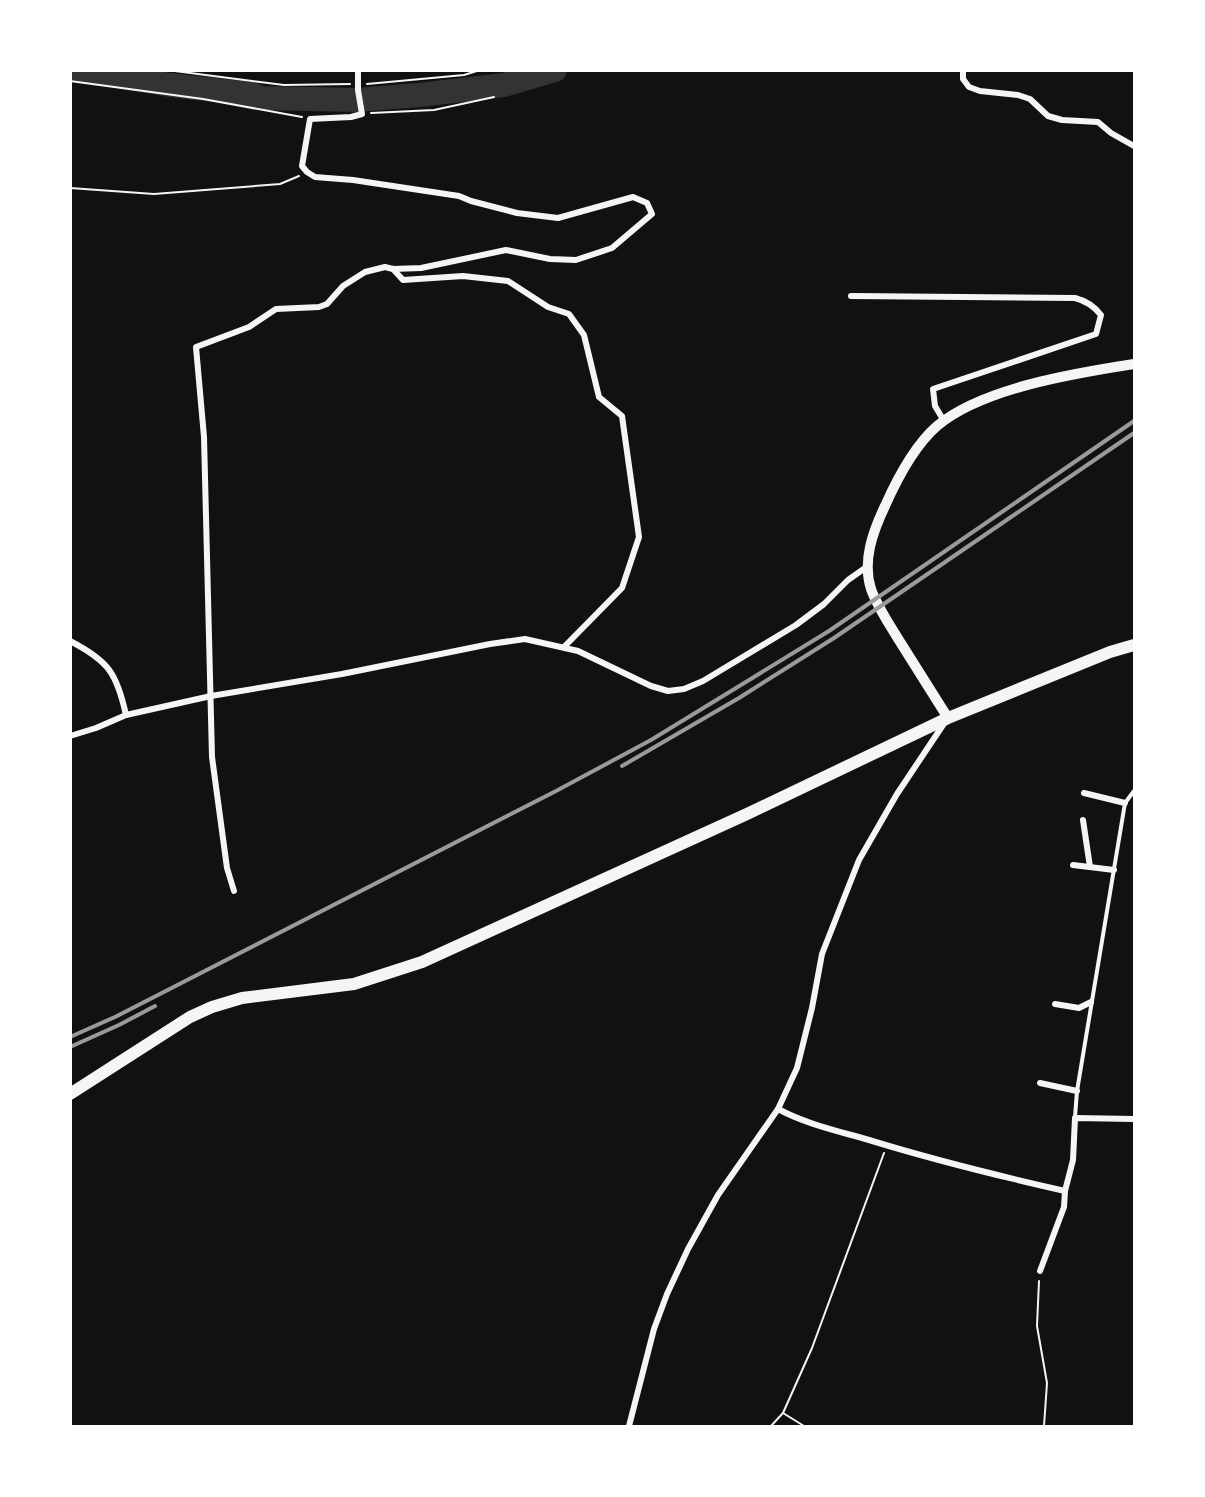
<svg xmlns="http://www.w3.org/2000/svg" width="1205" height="1497" font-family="Poppins,sans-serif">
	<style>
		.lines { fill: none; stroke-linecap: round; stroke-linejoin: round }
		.river { stroke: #333; stroke-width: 24 }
		.path { stroke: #f5f5f5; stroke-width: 2 }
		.service { stroke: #f5f5f5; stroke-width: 4 }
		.minor { stroke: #f5f5f5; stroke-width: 6 }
		.tertiary { stroke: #f5f5f5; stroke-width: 10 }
		.primary { stroke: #f5f5f5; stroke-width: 12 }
		.rail { stroke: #9a9a9a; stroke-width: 4 }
	</style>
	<rect width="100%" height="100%" fill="#111"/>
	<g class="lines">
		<path class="river" d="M 80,70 L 170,85 L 251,94 L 261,98 L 357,100 L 419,95 L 504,85 L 555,70"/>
		<g class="path">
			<path d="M 167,70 L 284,85 L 350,84"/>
			<path d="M 70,81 L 203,99 L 302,117"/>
			<path d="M 367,84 L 464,75 L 480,70"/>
			<path d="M 371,113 L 434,110 L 494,97"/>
			<path d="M 70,188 L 154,194 L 280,184 L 299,176"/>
			<path d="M 1039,1281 L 1037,1326 L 1047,1383 L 1044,1426"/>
			<path d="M 783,1413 L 812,1348 L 884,1153"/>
			<path d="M 771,1426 L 783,1413 L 804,1426"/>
		</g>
		<path class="service" d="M 1075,1117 L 1077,1091 L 1125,803 L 1134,791"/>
		<g class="minor">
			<path d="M 963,70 L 963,79 L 969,87 L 980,91 L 1018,95 L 1030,99 L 1048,116 L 1062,120 L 1098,122 L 1111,133 L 1134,146"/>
			<path d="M 393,269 L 403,280 L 463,276 L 508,281 L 548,307 L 569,314 L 584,335 L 599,397 L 622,416 L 639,537 L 622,588 L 564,647"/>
			<path d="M 851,296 L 1075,298 C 1087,301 1094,306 1101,315 L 1096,334 L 933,389 L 935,406 L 944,421"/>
			<path d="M 70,641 C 109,661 117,674 126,715"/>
			<path d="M 70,736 L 96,728 L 126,715 L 211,696 L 342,674 L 490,644 L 525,639 L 578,651 L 651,686 L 668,691 L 684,689 L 703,681 L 796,625 L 824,604 L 848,580 L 868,566"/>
			<path d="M 1084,793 L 1125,803"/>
			<path d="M 1083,820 L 1090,867"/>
			<path d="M 1073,865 L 1114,870"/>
			<path d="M 234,891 L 227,868 L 212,757 L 204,437 L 196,347 L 249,327 L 276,309 L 319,307 L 327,304 L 343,286 L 365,272 L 385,267 L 393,269 L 421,268 L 506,250 L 550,259 L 576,260 L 612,248 L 652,214 L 647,203 L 633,197 L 558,218 L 517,213 L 471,201 L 459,196 L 353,180 L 315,177 L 307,172 L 302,166 L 310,119 L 351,117 L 362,114 L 358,90 L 358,70"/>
			<path d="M 1055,1004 L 1079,1008 L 1091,1002"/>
			<path d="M 1040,1083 L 1077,1091"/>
			<path d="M 778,1109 C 806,1124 838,1131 869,1140 C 934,1160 999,1176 1065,1191 L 1073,1160 L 1075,1118 L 1134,1119"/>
			<path d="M 1040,1271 L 1064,1207 L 1065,1191"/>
			<path d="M 629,1426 L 654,1329 L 667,1294 L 688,1249 L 718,1195 L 778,1109 L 797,1068 L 812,1008 L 822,954 L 859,860 L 897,794 L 945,722"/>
		</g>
		<path class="tertiary" d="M 948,718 C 931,691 914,664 897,637 C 888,622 877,606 871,589 C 862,561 873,531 885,506 C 897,479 914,446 937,426 C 982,388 1076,373 1134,364"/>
		<path class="primary" d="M 70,1094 L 190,1017 L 212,1007 L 242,998 L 354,984 L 422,962 L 747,814 L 948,718 L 1110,652 L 1134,645"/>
		<g class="rail">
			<path d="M 622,766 L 739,698 L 834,638 L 1134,433"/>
			<path d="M 70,1037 L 115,1017 L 556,791 L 651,740 L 829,631 L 1134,421"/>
			<path d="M 70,1047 L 119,1025 L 155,1006"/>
		</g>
	</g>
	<rect width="1205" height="1497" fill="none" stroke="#ffffff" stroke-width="144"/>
</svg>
